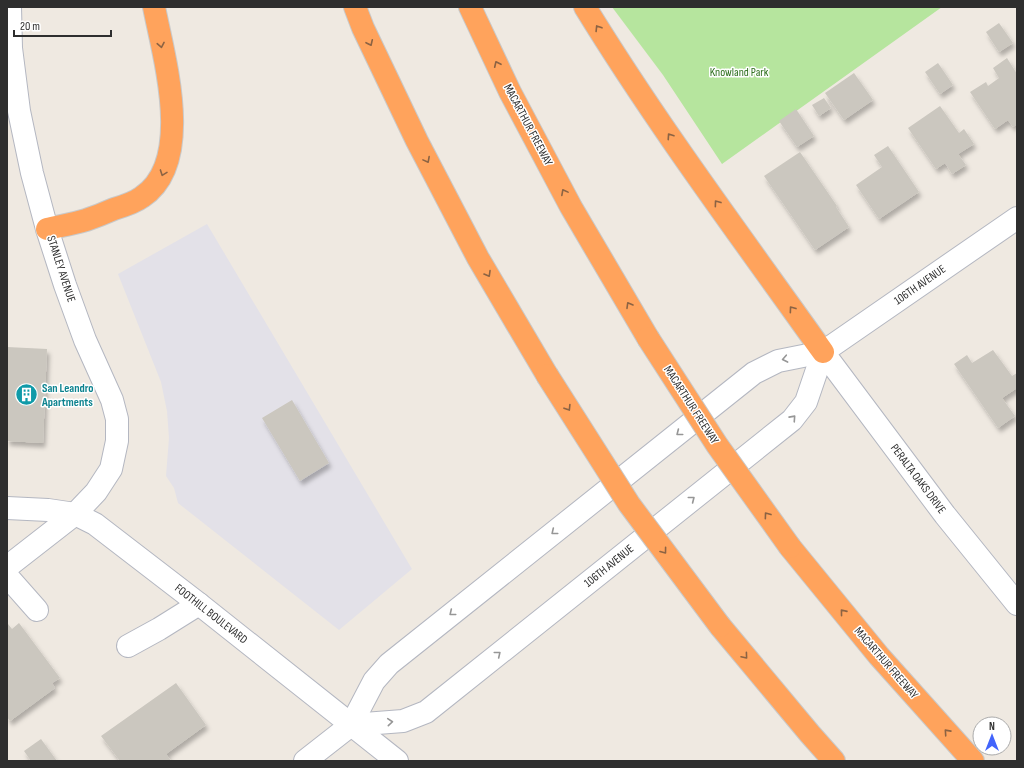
<svg xmlns="http://www.w3.org/2000/svg" width="1024" height="768" font-family="'Sofia Sans Condensed',sans-serif">
	<style>
		.industrial { fill: #e3e1e8 }
		.green { fill: #b6e59e }
		.building { fill: #cbc7bf; filter: url(#shadow) }
		.lines { fill: none; stroke-linecap: round; stroke-linejoin: round }
		.minor-casing { stroke: #b4b7c1; stroke-width: 24 }
		.highway-casing { stroke: #c9c9c9; stroke-width: 24 }
		.minor { stroke: #fff; stroke-width: 22 }
		.highway { stroke: #ffa35c; stroke-width: 22 }
		.highway-bridge-casing { stroke: #c9c9c9; stroke-width: 24; stroke-linecap: butt }
		.highway-bridge { stroke: #ffa35c; stroke-width: 22 }
		.oneway { stroke: #8c6343 }
		.oneway2 { stroke: #969696 }
		.labels { text-anchor: middle; dominant-baseline: central; stroke-width: 3; stroke-linejoin: round; paint-order: stroke }
		.park-label { font-size: 12px; fill: #2c6e1b; stroke: #fff }
		.street-label { font-size: 12px; fill: #2e2e2e; stroke: #fff }
		.culture-label { font-size: 12px; font-weight: bold; fill: #0d838f; stroke: #fff; text-anchor: start }
	</style>
	<defs>
		<filter id="shadow"><feDropShadow dx="2.5" dy="4.5" stdDeviation="2" flood-color="#0004"/></filter>
	</defs>
	<rect width="100%" height="100%" fill="#efe9e1"/>
	<path class="industrial" d="M 207,224 L 412,569 L 339,630 L 178,503 L 174,488 L 166,476 L 169,438 L 167,411 L 161,382 L 118,274 Z"/>
	<path class="green" d="M 612,7 L 942,7 L 722,164 L 663,75 Z"/>
	<g class="building">
		<path d="M 999,23 L 1013,43 L 999,52 L 986,32 Z"/>
		<path d="M 1007,58 L 1017,74 L 1017,124 L 1013,127 L 1008,120 L 995,129 L 970,92 L 986,82 L 988,86 L 999,78 L 993,68 Z"/>
		<path d="M 938,63 L 953,85 L 940,94 L 925,72 Z"/>
		<path d="M 854,73 L 873,100 L 844,120 L 825,93 Z"/>
		<path d="M 824,98 L 831,108 L 819,116 L 812,105 Z"/>
		<path d="M 940,106 L 959,133 L 964,129 L 974,144 L 958,154 L 966,165 L 952,174 L 945,163 L 936,169 L 908,128 Z"/>
		<path d="M 796,109 L 814,136 L 797,147 L 779,121 Z"/>
		<path d="M 888,146 L 919,192 L 879,219 L 856,185 L 882,167 L 874,155 Z"/>
		<path d="M 800,152 L 837,206 L 836,207 L 849,227 L 815,250 L 764,176 Z"/>
		<path d="M 7,347 L 47,349 L 43,443 L 7,441 Z"/>
		<path d="M 993,350 L 1012,376 L 1017,373 L 1017,388 L 1002,398 L 1015,416 L 998,428 L 954,364 L 967,355 L 972,363 Z"/>
		<path d="M 292,400 L 329,463 L 300,481 L 262,418 Z"/>
		<path d="M 19,623 L 60,678 L 52,683 L 55,688 L 10,721 L 7,717 L 7,625 L 8,624 L 12,629 Z"/>
		<path d="M 176,683 L 206,725 L 166,754 L 171,761 L 120,761 L 101,736 Z"/>
		<path d="M 41,739 L 57,761 L 31,761 L 24,751 Z"/>
	</g>
	<g class="lines">
		<defs>
			<g id="minor">
				<path d="M 823,352 L 945,515 L 1017,604"/>
				<path d="M 7,508 L 48,510 L 75,514 L 95,524 L 199,604 L 397,761"/>
				<path d="M 7,567 L 75,514 L 96,492 L 111,469 L 117,441 L 117,419 L 112,400 L 85,340 L 65,285 L 47,229 L 32,173 L 19,111 L 11,48 L 10,7"/>
				<path d="M 7,576 L 37,610"/>
				<path d="M 128,646 L 159,629 L 199,604"/>
				<path d="M 351,725 L 403,721 L 426,712 L 792,420 L 806,402 L 823,352"/>
				<path d="M 305,761 L 351,725 L 374,681 L 389,664 L 754,373 L 778,361 L 823,352 L 1017,218"/>
			</g>
			<g id="highway">
				<path d="M 355,7 L 363,28 L 417,141 L 478,258 L 547,375"/>
				<path d="M 470,7 L 510,92 L 571,207 L 648,338"/>
				<path d="M 585,7 C 658,126 742,238 823,352"/>
				<path d="M 47,229 C 60,226 73,224 86,220 C 95,217 105,213 114,209 C 124,206 134,203 142,197 C 195,162 164,58 154,7"/>
				<path d="M 790,547 L 879,656 L 973,761"/>
				<path d="M 720,626 L 810,734 L 834,761"/>
			</g>
		</defs>
		<use href="#minor" class="minor-casing"/>
		<use href="#highway" class="highway-casing"/>
		<use href="#minor" class="minor"/>
		<use href="#highway" class="highway"/>
		<defs>
			<g id="highway-bridge">
				<path d="M 648,338 L 717,445 L 790,547"/>
				<path d="M 547,375 L 629,504 L 720,626"/>
			</g>
		</defs>
		<use href="#highway-bridge" class="highway-bridge-casing"/>
		<use href="#highway-bridge" class="highway-bridge"/>
	</g>
	<defs><path id="oneway-chevron" d="M-2-3.5L2.5 0L-2 3.5" fill="none" stroke-width="1.6" stroke-linecap="round" stroke-linejoin="round"/></defs>
	<g class="oneway">
		<use href="#oneway-chevron" transform="translate(598 28) rotate(-122)"/>
		<use href="#oneway-chevron" transform="translate(370 43) rotate(65)"/>
		<use href="#oneway-chevron" transform="translate(161 45) rotate(79)"/>
		<use href="#oneway-chevron" transform="translate(497 64) rotate(-115)"/>
		<use href="#oneway-chevron" transform="translate(670 136) rotate(-124)"/>
		<use href="#oneway-chevron" transform="translate(427 160) rotate(62)"/>
		<use href="#oneway-chevron" transform="translate(163 173) rotate(110)"/>
		<use href="#oneway-chevron" transform="translate(564 192) rotate(-118)"/>
		<use href="#oneway-chevron" transform="translate(717 203) rotate(-126)"/>
		<use href="#oneway-chevron" transform="translate(488 274) rotate(60)"/>
		<use href="#oneway-chevron" transform="translate(629 305) rotate(-120)"/>
		<use href="#oneway-chevron" transform="translate(792 309) rotate(-126)"/>
		<use href="#oneway-chevron" transform="translate(568 408) rotate(58)"/>
		<use href="#oneway-chevron" transform="translate(767 515) rotate(-126)"/>
		<use href="#oneway-chevron" transform="translate(664 551) rotate(53)"/>
		<use href="#oneway-chevron" transform="translate(843 612) rotate(-129)"/>
		<use href="#oneway-chevron" transform="translate(745 656) rotate(50)"/>
		<use href="#oneway-chevron" transform="translate(947 732) rotate(-132)"/>
	</g>
	<g class="oneway2">
		<use href="#oneway-chevron" transform="translate(785 359) rotate(169)"/>
		<use href="#oneway-chevron" transform="translate(793 418) rotate(-48)"/>
		<use href="#oneway-chevron" transform="translate(679 433) rotate(142)"/>
		<use href="#oneway-chevron" transform="translate(692 499) rotate(-38)"/>
		<use href="#oneway-chevron" transform="translate(554 532) rotate(141)"/>
		<use href="#oneway-chevron" transform="translate(452 613) rotate(141)"/>
		<use href="#oneway-chevron" transform="translate(498 654) rotate(-39)"/>
		<use href="#oneway-chevron" transform="translate(390 722) rotate(-5)"/>
	</g>
	<defs>
		<symbol id="building-disc" viewBox="-11 -11 22 22"><circle r="9.5" fill="#0f9aa8" stroke="#fff"/><path d="M-4-6H4V6H1V3H-1V6H-4ZM-2.5-4.3h1.7v1.8h-1.7ZM.8-4.3h1.7v1.8H.8ZM-2.5-1h1.7V.8h-1.7ZM.8-1h1.7V.8H.8Z" fill="#fff"/></symbol>
	</defs>
	<g fill-rule="evenodd">
		<use href="#building-disc" x="14" y="382" width="25" height="25"/>
	</g>
	<g class="labels">
		<g class="park-label">
			<text x="739" y="72">Knowland Park</text>
		</g>
		<g class="street-label">
			<text transform="translate(528 125) rotate(62)">MACARTHUR FREEWAY</text>
			<text transform="translate(61 269) rotate(72)">STANLEY AVENUE</text>
			<text transform="translate(920 285) rotate(-35)">106TH AVENUE</text>
			<text transform="translate(691 405) rotate(57)">MACARTHUR FREEWAY</text>
			<text transform="translate(918 479) rotate(53)">PERALTA OAKS DRIVE</text>
			<text transform="translate(609 566) rotate(-39)">106TH AVENUE</text>
			<text transform="translate(211 614) rotate(38)">FOOTHILL BOULEVARD</text>
			<text transform="translate(886 663) rotate(49)">MACARTHUR FREEWAY</text>
		</g>
		<g class="culture-label">
			<text x="42" y="388">San Leandro<tspan x="42" dy="14">Apartments</tspan></text>
		</g>
	</g>
	<rect width="1024" height="768" fill="none" stroke="#2e2e2e" stroke-width="16"/>
	<g transform="translate(992 736)"><circle r="19" fill="#ffffff" stroke="#ababab"/>
	<path d="M0-3L7 15L0 10L-7 15Z" fill="#4264fb"/>
	<text y="-6" font-size="11" font-weight="bold" text-anchor="middle" fill="#2e2e2e">N</text>
	</g>
	<path d="M14 30v6h97v-6" fill="none" stroke="#2e2e2e" stroke-width="2"/>
	<text x="20" y="30" font-size="12" fill="#2e2e2e" stroke="#ffffff" stroke-width="3" paint-order="stroke">20 m</text>
</svg>
